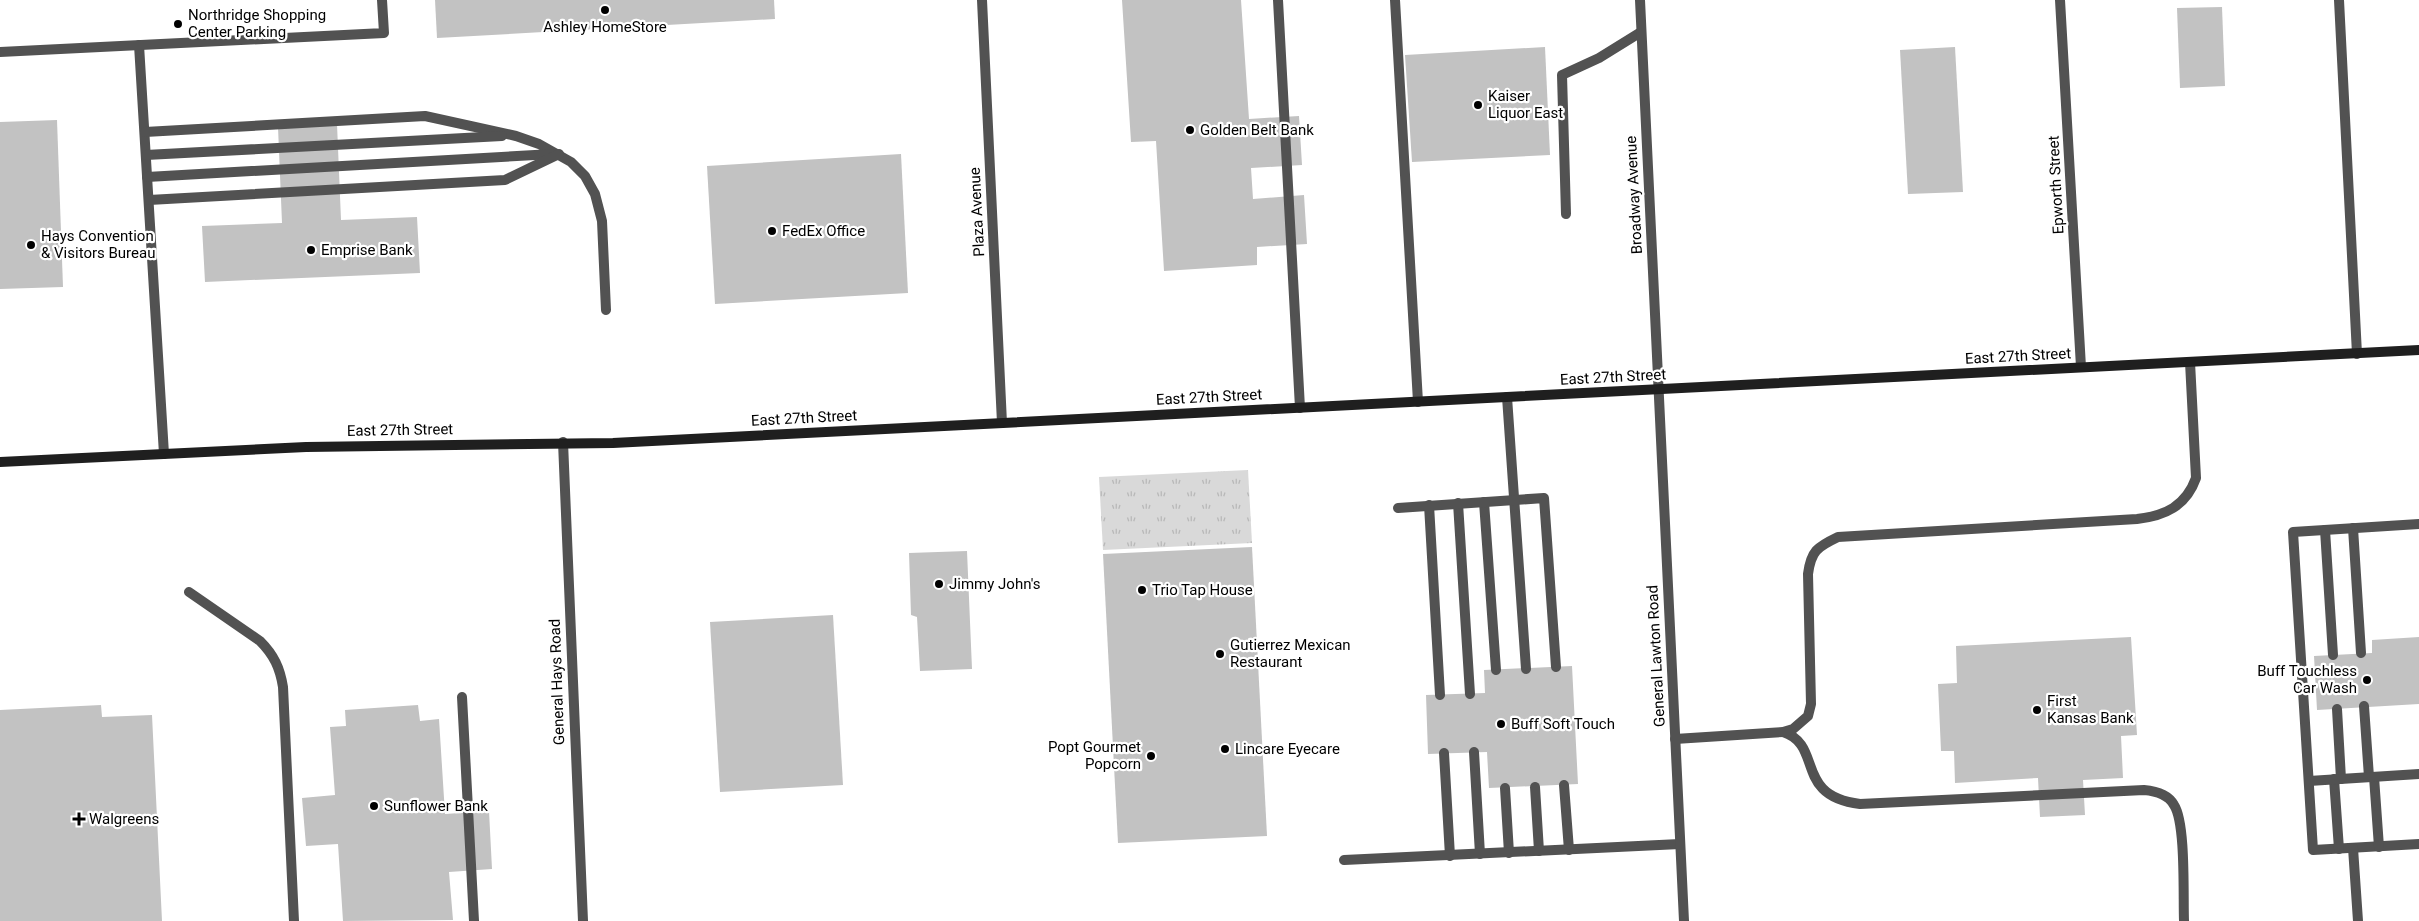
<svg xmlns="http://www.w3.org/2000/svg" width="2419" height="921" font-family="Roboto,sans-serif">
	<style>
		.grass { fill: url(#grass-tufts) }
		.building { fill: #c2c2c2 }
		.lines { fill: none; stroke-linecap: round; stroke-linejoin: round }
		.service { stroke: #525252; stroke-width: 10 }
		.minor { stroke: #525252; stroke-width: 10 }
		.secondary { stroke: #1f1f1f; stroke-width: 10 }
		.poi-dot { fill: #000; stroke: #fff; stroke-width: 2 }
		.labels { text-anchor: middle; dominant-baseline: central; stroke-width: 4.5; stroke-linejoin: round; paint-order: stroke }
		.poi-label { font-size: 15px; fill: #000; stroke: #fff; text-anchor: start }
		.street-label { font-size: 15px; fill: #000; stroke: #fff }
	</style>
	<defs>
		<pattern id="grass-tufts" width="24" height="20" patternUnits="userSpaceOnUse" patternTransform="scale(1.25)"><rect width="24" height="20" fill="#d9d9d9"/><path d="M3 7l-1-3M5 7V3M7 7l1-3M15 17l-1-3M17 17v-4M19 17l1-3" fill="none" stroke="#b8b8b8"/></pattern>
	</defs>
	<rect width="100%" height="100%" fill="#fff"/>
	<path class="grass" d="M 1248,470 L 1252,543 L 1103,550 L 1099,477 Z"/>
	<g class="building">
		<path d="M 435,0 L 774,0 L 775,19 L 437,38 Z"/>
		<path d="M 1122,0 L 1241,0 L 1249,119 L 1299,116 L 1302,165 L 1251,168 L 1253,199 L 1304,195 L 1307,244 L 1257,247 L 1257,265 L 1164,271 L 1156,141 L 1131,142 Z"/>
		<path d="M 2222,7 L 2225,86 L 2180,88 L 2177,8 Z"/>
		<path d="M 1545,47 L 1550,155 L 1412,162 L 1405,55 Z"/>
		<path d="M 1955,47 L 1963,192 L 1908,194 L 1900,50 Z"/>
		<path d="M 57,120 L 63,287 L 0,289 L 0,122 Z"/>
		<path d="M 337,124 L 341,220 L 417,217 L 420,273 L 205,282 L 202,226 L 282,223 L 278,127 Z"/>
		<path d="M 901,154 L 908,293 L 715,304 L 707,166 Z"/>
		<path d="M 1252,547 L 1267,836 L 1118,843 L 1103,554 Z"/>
		<path d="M 967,551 L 972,669 L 920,671 L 917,617 L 911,615 L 909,553 Z"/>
		<path d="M 833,615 L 843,785 L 720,792 L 710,622 Z"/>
		<path d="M 2131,637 L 2137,735 L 2121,736 L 2123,778 L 2083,780 L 2085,815 L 2040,817 L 2038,778 L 1955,783 L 1954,751 L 1941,751 L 1938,684 L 1957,683 L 1956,646 Z"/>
		<path d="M 2419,637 L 2419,704 L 2317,710 L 2314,656 L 2372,653 L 2372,640 Z"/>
		<path d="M 1572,666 L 1578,784 L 1489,788 L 1487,752 L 1428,754 L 1426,695 L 1485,693 L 1484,670 Z"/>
		<path d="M 101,705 L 102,717 L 152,715 L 162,921 L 0,921 L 0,710 Z"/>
		<path d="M 418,705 L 420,721 L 439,719 L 445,814 L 489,811 L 492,869 L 449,872 L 453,920 L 343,921 L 338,844 L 306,846 L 302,798 L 335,795 L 330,727 L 346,726 L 345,710 Z"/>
	</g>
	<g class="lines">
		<g class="service">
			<path d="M 1278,0 L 1300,408"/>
			<path d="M 1395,0 L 1418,402"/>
			<path d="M 139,45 L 164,454"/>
			<path d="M 0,52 L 384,33 L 382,0"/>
			<path d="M 145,132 L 425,116 L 516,136 L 539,144 L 571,162 L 585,176 L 595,194 L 602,221 L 606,310"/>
			<path d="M 146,155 L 502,136"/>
			<path d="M 147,177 L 553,154"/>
			<path d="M 149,200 L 505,180 L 559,154"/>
			<path d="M 1566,214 L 1562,75 L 1599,58 L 1641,32"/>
			<path d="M 1507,397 L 1526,669"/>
			<path d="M 1484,502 L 1496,670"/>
			<path d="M 1458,503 L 1470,694"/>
			<path d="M 1429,505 L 1440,695"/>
			<path d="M 1398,508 L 1544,498 L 1556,667"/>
			<path d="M 2419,524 L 2293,532 L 2313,850 L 2419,844"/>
			<path d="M 2353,528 L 2361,653"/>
			<path d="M 2325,530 L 2333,655"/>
			<path d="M 189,592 L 260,641 C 274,655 280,668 283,687 L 294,921"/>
			<path d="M 462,697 L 474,921"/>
			<path d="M 2364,706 L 2369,777"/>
			<path d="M 2337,709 L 2341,779"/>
			<path d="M 1783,732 C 1824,745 1793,796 1860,804 L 2144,790 C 2156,791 2168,794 2174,805 C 2186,823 2183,896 2184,921"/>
			<path d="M 1675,739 L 1783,732 L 1793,729 L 1808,716 L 1811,704 L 1808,574 C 1811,551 1817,547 1838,537 L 2137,519 C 2165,516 2186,506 2196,478 L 2190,362"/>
			<path d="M 1474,752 L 1480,854"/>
			<path d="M 1444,753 L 1450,856"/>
			<path d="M 2374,777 L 2379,847"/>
			<path d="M 2334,779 L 2339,849"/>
			<path d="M 2309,781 L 2419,774"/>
			<path d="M 1564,785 L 1569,850"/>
			<path d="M 1535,787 L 1539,851"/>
			<path d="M 1505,788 L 1509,853"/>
			<path d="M 2353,848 L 2358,921"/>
			<path d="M 1344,860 L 1680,844"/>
		</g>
		<g class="minor">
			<path d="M 982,0 L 1002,423"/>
			<path d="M 1640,0 L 1684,921"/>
			<path d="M 2060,0 L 2081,367"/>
			<path d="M 2339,0 L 2357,354"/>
			<path d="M 563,442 L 583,921"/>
		</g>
		<path class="secondary" d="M 0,462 L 306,447 L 613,443 L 2419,350"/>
	</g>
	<g class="poi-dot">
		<circle cx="605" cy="10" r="5"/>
		<circle cx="178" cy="24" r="5"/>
		<circle cx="1478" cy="105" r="5"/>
		<circle cx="1190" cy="130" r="5"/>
		<circle cx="772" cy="231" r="5"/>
		<circle cx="31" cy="245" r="5"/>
		<circle cx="311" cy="250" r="5"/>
		<circle cx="939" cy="584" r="5"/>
		<circle cx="1142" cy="590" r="5"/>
		<circle cx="1220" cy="654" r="5"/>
		<circle cx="2367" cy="680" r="5"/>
		<circle cx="2037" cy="710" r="5"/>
		<circle cx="1501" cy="724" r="5"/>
		<circle cx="1225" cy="749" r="5"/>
		<circle cx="1151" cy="756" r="5"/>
		<circle cx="374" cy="806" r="5"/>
		<path d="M76.5 811.5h5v5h5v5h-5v5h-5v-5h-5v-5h5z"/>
	</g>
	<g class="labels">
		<g class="poi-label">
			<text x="188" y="15">Northridge Shopping<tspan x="188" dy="17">Center Parking</tspan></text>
			<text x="605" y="27" text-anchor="middle">Ashley HomeStore</text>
			<text x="1488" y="96">Kaiser<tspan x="1488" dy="17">Liquor East</tspan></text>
			<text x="1200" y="130">Golden Belt Bank</text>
			<text x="782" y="231">FedEx Office</text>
			<text x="41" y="236">Hays Convention<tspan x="41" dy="17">&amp; Visitors Bureau</tspan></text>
			<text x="321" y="250">Emprise Bank</text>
			<text x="949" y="584">Jimmy John's</text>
			<text x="1152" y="590">Trio Tap House</text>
			<text x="1230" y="645">Gutierrez Mexican<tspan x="1230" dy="17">Restaurant</tspan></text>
			<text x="2357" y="671" text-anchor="end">Buff Touchless<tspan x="2357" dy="17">Car Wash</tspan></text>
			<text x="2047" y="701">First<tspan x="2047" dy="17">Kansas Bank</tspan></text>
			<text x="1511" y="724">Buff Soft Touch</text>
			<text x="1141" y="747" text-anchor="end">Popt Gourmet<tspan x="1141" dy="17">Popcorn</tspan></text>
			<text x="1235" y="749">Lincare Eyecare</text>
			<text x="384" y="806">Sunflower Bank</text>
			<text x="89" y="819">Walgreens</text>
		</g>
		<g class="street-label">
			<text transform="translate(2056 185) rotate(-93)">Epworth Street</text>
			<text transform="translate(1634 195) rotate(-93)">Broadway Avenue</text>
			<text transform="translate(977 212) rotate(-93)">Plaza Avenue</text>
			<text transform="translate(2018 356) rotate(-3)">East 27th Street</text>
			<text transform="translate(1613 377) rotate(-3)">East 27th Street</text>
			<text transform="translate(1209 397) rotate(-3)">East 27th Street</text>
			<text transform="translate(804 418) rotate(-3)">East 27th Street</text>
			<text transform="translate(400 430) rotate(-1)">East 27th Street</text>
			<text transform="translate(1656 656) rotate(-93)">General Lawton Road</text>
			<text transform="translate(557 682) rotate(-92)">General Hays Road</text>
		</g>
	</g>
</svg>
